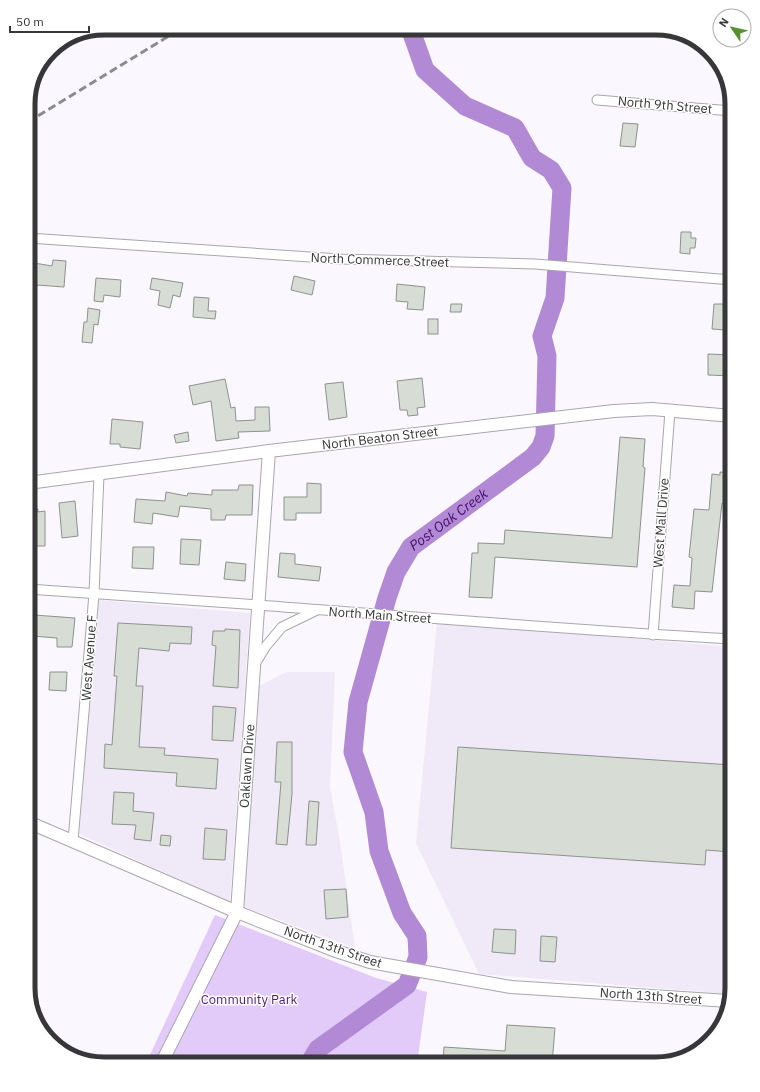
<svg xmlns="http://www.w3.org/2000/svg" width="760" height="1092" font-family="'IBM Plex Sans',sans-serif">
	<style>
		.built { fill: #f0e9f7 }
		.green { fill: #e2caf9 }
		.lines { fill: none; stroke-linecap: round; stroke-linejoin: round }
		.river { stroke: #b189d5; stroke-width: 19 }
		.building { fill: #d7dcd5; stroke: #8e928c }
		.street-casing { stroke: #a9a6ac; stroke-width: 11 }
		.secondary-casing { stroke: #a9a6ac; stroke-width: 14 }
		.street { stroke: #fff; stroke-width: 9 }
		.secondary { stroke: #fff; stroke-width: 12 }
		.rail { stroke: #8c8a8e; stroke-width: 3; stroke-dasharray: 8 4; stroke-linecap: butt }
		.labels { text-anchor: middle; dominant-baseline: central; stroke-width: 3; stroke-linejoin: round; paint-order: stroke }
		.street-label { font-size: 13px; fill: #373638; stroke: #fff }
		.park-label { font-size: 13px; fill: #501a74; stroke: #fff }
		.water-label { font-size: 14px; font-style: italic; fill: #460c69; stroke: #fff }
		.rim { fill: none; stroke: #373638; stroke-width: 5 }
	</style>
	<rect width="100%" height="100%" fill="#fbf7fe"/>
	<g class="built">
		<path d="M 98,600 L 250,613 L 230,902 L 79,834 Z"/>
		<path d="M 437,622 L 732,647 L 732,988 L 730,994 L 479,974 L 416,843 Z"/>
		<path d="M 286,672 L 335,672 L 330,787 L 340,842 L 355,948 L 242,906 L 257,687 Z"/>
	</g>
	<path class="green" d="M 215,915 L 376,978 L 427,992 L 417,1064 L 99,1064 L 73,1055 L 149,1057 Z"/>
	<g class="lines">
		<path class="river" id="s1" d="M 309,1064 L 318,1049 L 407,985 L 418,957 L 417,936 L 402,913 L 379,851 L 374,812 L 353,752 L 358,702 L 387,598 L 396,572 L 411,547 L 533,457 L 541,447 L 545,436 L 547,356 L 542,336 L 555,298 L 562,188 L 551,170 L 532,158 L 515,128 L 465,106 L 425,70 L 410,28"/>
	</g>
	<g class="building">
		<path d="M 623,123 L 638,124 L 635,147 L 620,146 Z"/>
		<path d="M 681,232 L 691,232 L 691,238 L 696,238 L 695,248 L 690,248 L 690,254 L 680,253 Z"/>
		<path d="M 53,260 L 66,261 L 64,287 L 37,285 L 33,311 L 28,311 L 28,262 L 52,266 Z"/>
		<path d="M 294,276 L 315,281 L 312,295 L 291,290 Z"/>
		<path d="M 96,278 L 121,280 L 120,297 L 104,295 L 103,302 L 94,301 Z"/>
		<path d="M 152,278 L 183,283 L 180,297 L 173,295 L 170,308 L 158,305 L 160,291 L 150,289 Z"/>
		<path d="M 397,284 L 425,287 L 423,310 L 407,309 L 408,302 L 396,301 Z"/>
		<path d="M 194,297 L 209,298 L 208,311 L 216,311 L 215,319 L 193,317 Z"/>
		<path d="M 451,304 L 462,304 L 461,312 L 450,312 Z"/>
		<path d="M 714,304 L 727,304 L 725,330 L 712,329 Z"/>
		<path d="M 88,308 L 100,310 L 98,325 L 94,324 L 92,343 L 82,342 L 84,322 L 87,322 Z"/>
		<rect x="428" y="319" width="10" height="15"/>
		<path d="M 708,354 L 732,355 L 732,376 L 708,375 Z"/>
		<path d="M 422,378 L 425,407 L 417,408 L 418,415 L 408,416 L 407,410 L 400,410 L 397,381 Z"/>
		<path d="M 225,379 L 231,408 L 235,407 L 236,421 L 255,420 L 255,407 L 269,407 L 270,431 L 238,432 L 239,438 L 216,441 L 211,401 L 193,405 L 189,386 Z"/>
		<path d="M 343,382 L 347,417 L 329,420 L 325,384 Z"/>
		<path d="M 112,419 L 143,422 L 140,449 L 120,447 L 120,444 L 110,444 Z"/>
		<path d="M 188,432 L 189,441 L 176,443 L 174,435 Z"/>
		<path d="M 620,437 L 645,439 L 643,467 L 645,468 L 637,567 L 495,557 L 492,598 L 469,597 L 472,553 L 478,553 L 478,543 L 504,544 L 505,530 L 612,538 Z"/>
		<path d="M 720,472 L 732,473 L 732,504 L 722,503 L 712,592 L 695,591 L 694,609 L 672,607 L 674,585 L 690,586 L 692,558 L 689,557 L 694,509 L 709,510 L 712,474 L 720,475 Z"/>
		<path d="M 307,483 L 321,484 L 321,513 L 296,513 L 296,520 L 284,520 L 284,497 L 307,497 Z"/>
		<path d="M 239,485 L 253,485 L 252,515 L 226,515 L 225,520 L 211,520 L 211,509 L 180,506 L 178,517 L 153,513 L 152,524 L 134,522 L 136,499 L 165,501 L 166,492 L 187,496 L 188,493 L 212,495 L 212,490 L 238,490 Z"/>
		<path d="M 75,501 L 78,536 L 62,538 L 59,503 Z"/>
		<path d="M 28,509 L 38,509 L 38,512 L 45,511 L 45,546 L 28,546 Z"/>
		<path d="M 181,539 L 201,540 L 199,565 L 180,564 Z"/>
		<path d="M 133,547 L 154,547 L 153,569 L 132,568 Z"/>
		<path d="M 280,553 L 295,554 L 295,564 L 321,567 L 319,581 L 278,577 Z"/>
		<path d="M 226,562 L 246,564 L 245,581 L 224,579 Z"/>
		<path d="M 34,615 L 75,618 L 72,647 L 57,647 L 57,638 L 32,636 Z"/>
		<path d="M 118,623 L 192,627 L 191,644 L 170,643 L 169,651 L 139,648 L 136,686 L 143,686 L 139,747 L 165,748 L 164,755 L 218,759 L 216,789 L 176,786 L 177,773 L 104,768 L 105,744 L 112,745 L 117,676 L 114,676 Z"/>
		<path d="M 225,629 L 240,630 L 238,688 L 213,686 L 216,646 L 212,645 L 213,631 L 225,631 Z"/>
		<path d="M 50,672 L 67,672 L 66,691 L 49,690 Z"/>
		<path d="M 213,706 L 236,708 L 233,741 L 212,740 Z"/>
		<path d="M 277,742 L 292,742 L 292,794 L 287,845 L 276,844 L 281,782 L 275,782 Z"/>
		<path d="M 458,747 L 732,765 L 732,852 L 706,850 L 705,865 L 451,848 Z"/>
		<path d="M 114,792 L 134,793 L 133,811 L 154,813 L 151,841 L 134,839 L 136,825 L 112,824 Z"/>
		<path d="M 309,801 L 319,802 L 316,845 L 306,845 Z"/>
		<path d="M 205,828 L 227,830 L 225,860 L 203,859 Z"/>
		<path d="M 161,835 L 171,836 L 170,846 L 160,845 Z"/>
		<path d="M 346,889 L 348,917 L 326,919 L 324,890 Z"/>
		<path d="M 494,929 L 516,930 L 515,954 L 492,952 Z"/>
		<path d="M 541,936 L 557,937 L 555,962 L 540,961 Z"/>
		<path d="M 507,1025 L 555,1028 L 552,1064 L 443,1064 L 444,1047 L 505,1051 Z"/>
	</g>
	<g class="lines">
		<defs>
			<g id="street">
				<path d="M 597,100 L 732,111"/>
				<path d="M 28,238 L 340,259 L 535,264 L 732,280"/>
				<path d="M 28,589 C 105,595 181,599 258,605 C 416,617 574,630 732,639"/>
				<path d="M 653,635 L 670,411"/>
				<path d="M 255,664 L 266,646 L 282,627 L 317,610"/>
				<path d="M 73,841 L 94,594 L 99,475"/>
			</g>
			<g id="secondary">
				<path d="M 28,483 L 269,451 L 614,411 L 652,409 L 732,416"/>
				<path d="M 28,822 L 237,912 L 333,950 L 370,962 L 511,987 L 729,1001"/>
				<path d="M 161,1064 L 237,912 L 269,451"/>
			</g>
		</defs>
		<use href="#street" class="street-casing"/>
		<use href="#secondary" class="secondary-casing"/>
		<use href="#street" class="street"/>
		<use href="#secondary" class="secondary"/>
		<path class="rail" d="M 28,122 L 182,28"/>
	</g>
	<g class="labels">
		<g class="street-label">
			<text transform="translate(665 105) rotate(5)">North 9th Street</text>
			<text transform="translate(380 260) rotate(2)">North Commerce Street</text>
			<text transform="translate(380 438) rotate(-7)">North Beaton Street</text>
			<text transform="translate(661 523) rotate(-86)">West Mall Drive</text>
			<text transform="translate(380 615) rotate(4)">North Main Street</text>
			<text transform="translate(89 658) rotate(-86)">West Avenue F</text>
			<text transform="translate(247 766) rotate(-86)">Oaklawn Drive</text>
			<text transform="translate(333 947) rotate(19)">North 13th Street</text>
			<text transform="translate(651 996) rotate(4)">North 13th Street</text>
		</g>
		<g class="park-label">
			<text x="249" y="999">Community Park</text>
		</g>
		<g class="water-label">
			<text stroke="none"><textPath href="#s1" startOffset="636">Post Oak Creek</textPath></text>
		</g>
	</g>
	<path d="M0 0H760V1092H0ZM104 35H656A69 69 0 0 1 725 104V988A69 69 0 0 1 656 1057H104A69 69 0 0 1 35 988V104A69 69 0 0 1 104 35Z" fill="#fff" fill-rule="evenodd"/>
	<path class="rim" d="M104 35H656A69 69 0 0 1 725 104V988A69 69 0 0 1 656 1057H104A69 69 0 0 1 35 988V104A69 69 0 0 1 104 35Z"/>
	<g transform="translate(732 28) rotate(304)"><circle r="19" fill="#ffffff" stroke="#afafaf"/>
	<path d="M0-3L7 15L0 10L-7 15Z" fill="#549130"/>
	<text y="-6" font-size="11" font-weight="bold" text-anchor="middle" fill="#373638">N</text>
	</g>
	<path d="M10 26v6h79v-6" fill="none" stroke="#373638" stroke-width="2"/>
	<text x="16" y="26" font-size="12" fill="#373638" stroke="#ffffff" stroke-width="3" paint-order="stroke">50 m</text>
</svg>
